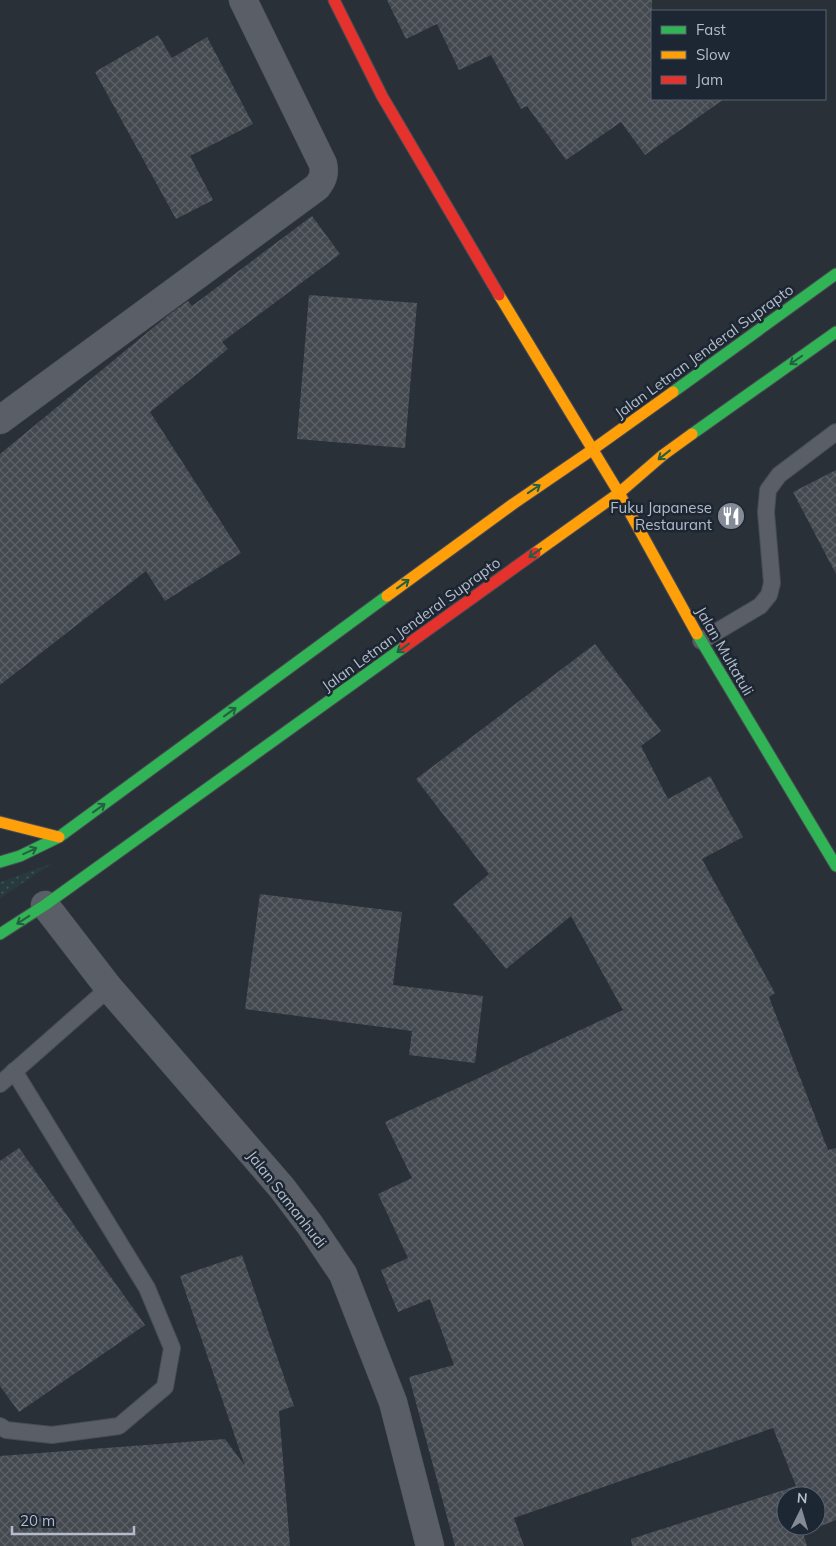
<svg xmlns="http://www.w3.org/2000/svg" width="836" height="1546" font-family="Mulish,sans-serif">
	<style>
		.grass { fill: url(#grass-dots) }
		.building { fill: url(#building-cross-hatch); fill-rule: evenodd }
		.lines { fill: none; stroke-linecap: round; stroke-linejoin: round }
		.lane-casing { stroke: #484c53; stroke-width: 18 }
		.street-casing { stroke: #484c53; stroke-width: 29 }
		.fast-casing { stroke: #484c53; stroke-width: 13 }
		.slow-casing { stroke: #484c53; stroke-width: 13 }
		.jam-casing { stroke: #484c53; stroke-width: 13 }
		.lane { stroke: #5a5e66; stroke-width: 16 }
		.street { stroke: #5a5e66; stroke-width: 28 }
		.fast { stroke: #30b455; stroke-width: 11 }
		.slow { stroke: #ff9f0a; stroke-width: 11 }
		.jam { stroke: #e5322d; stroke-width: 11 }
		.oneway { stroke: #255f41 }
		.labels { text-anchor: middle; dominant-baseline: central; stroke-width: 5; stroke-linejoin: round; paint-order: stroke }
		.street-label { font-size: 15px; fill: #b4bcc9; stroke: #1d2633 }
		.poi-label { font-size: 15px; fill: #b4bcc9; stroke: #1d2633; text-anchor: end }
	</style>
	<defs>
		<pattern id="grass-dots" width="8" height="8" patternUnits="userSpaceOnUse" patternTransform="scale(1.25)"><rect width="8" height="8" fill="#273a3e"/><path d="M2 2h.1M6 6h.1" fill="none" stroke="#445559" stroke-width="1.8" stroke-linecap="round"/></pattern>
		<pattern id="building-cross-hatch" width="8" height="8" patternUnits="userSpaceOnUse" patternTransform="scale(1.25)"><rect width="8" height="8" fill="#444950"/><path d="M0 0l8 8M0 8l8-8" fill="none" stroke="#5d6168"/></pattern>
	</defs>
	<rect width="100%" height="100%" fill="#2a3038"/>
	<path class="grass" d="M 53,863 L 0,898 L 0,882 Z"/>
	<g class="building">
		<path d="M 387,0 L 652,0 L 652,99 L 724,99 L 645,155 L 621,122 L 566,160 L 527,106 L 521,109 L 491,55 L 459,70 L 437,24 L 406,39 Z"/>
		<path d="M 158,35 L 172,58 L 207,37 L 253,124 L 190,156 L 213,200 L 176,219 L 95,72 Z"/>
		<path d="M 312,216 L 340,254 L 222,342 L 228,349 L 150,412 L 241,553 L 165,601 L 146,571 L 0,685 L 0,454 L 171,313 L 188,301 L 192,306 Z"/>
		<path d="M 309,295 L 417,303 L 405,448 L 297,439 Z"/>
		<path d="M 836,470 L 836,574 L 793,492 Z"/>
		<path d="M 595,644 L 661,731 L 641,746 L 668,799 L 710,776 L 743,837 L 702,859 L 775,993 L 769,997 L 828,1150 L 836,1148 L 836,1520 L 803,1533 L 807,1546 L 632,1546 L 631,1539 L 796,1486 L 773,1428 L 514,1518 L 524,1546 L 455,1546 L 409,1377 L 454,1365 L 430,1299 L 398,1312 L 381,1270 L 408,1258 L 378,1194 L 412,1178 L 385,1122 L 623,1010 L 571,916 L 506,969 L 453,904 L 489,874 L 416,779 ZM 786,1496 L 816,1496 L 816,1526 L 786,1526 Z"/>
		<path d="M 260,894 L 402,912 L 393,985 L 483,996 L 475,1063 L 409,1055 L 412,1031 L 245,1009 Z"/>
		<path d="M 19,1148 L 145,1325 L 19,1412 L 0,1386 L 0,1161 Z"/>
		<path d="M 242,1255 L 294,1406 L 279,1411 L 290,1546 L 0,1546 L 0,1456 L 225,1439 L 245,1466 L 180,1276 Z"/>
	</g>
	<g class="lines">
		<defs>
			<g id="lane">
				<path d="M 701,641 L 760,606 L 769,595 L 772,583 L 766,512 L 768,490 L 779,475 L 836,432"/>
				<path d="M 0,1084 L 109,988"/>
				<path d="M 0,1426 L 6,1430 L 52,1435 L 119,1426 L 165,1387 L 172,1348 L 147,1288 L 14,1071"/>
			</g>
			<g id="street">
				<path d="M 0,420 L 317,187 C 323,179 325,174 323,164 L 243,0"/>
				<path d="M 45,905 L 109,988 L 282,1188 L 310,1225 L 343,1274 L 393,1402 L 430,1546"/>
			</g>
			<g id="fast">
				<path d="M 673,392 L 836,274"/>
				<path d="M 692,434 L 836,332"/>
				<path d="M 697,634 L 836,866"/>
				<path d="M 0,862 L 20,856 L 59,837 L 387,596"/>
				<path d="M 0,934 L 45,905 L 404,647"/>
			</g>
			<g id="slow">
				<path d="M 499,295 L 619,493 L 697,634"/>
				<path d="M 535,553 L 619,493 L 663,455 L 692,434"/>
				<path d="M 387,596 L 513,504 L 592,450 L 673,392"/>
				<path d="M 0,822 L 59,837"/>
			</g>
			<g id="jam">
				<path d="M 334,0 L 382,96 L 499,295"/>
				<path d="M 404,647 L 535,553"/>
			</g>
		</defs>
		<use href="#lane" class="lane-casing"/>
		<use href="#street" class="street-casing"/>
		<use href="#fast" class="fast-casing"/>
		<use href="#slow" class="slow-casing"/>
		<use href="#jam" class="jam-casing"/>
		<use href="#lane" class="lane"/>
		<use href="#street" class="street"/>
		<use href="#fast" class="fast"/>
		<use href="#slow" class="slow"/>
		<use href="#jam" class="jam"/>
	</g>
	<defs><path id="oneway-shaft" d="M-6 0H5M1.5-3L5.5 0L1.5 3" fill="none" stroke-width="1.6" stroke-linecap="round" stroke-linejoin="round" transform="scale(1.25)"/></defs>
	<g class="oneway">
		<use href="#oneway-shaft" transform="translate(796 360) rotate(145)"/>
		<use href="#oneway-shaft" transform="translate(664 455) rotate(142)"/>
		<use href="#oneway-shaft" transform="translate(534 489) rotate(-34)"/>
		<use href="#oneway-shaft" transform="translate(535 553) rotate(144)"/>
		<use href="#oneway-shaft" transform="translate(403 584) rotate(-36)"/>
		<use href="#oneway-shaft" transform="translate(403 648) rotate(144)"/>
		<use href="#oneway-shaft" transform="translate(230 712) rotate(-36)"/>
		<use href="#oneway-shaft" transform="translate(99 808) rotate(-36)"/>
		<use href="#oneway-shaft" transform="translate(30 851) rotate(-25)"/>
		<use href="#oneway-shaft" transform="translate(23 920) rotate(147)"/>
	</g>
	<defs>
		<symbol id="restaurant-disc" viewBox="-11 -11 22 22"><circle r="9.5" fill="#848b96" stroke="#1d2633"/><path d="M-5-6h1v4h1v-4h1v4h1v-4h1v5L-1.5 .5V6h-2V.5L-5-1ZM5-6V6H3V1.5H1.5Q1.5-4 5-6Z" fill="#fff"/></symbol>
	</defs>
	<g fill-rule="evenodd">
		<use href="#restaurant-disc" x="715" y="500" width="32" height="32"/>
	</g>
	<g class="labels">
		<g class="street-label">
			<text transform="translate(704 351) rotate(-36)">Jalan Letnan Jenderal Suprapto</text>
			<text transform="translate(411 624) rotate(-36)">Jalan Letnan Jenderal Suprapto</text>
			<text transform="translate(725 651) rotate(60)">Jalan Multatuli</text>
			<text transform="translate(287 1199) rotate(52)">Jalan Samanhudi</text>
		</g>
		<g class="poi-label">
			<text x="712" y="507">Fuku Japanese<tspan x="712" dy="17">Restaurant</tspan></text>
		</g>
	</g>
	<rect x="651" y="10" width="175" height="90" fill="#1d2633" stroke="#59626f"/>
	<rect x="661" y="26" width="25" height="8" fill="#30b455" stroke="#59626f"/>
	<text x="696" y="35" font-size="15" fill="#b4bcc9">Fast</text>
	<rect x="661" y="51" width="25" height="8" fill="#ff9f0a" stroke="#59626f"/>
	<text x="696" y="60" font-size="15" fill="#b4bcc9">Slow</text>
	<rect x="661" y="76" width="25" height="8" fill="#e5322d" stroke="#59626f"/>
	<text x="696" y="85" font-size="15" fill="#b4bcc9">Jam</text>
	<g transform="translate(801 1511) rotate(5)"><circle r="24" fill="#1d2633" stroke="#59626f"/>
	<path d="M0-4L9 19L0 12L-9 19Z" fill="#848b96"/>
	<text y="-8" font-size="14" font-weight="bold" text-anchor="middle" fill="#b4bcc9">N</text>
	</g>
	<path d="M12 1526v8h122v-8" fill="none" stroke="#b4bcc9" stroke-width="2.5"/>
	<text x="20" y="1526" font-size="15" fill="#b4bcc9" stroke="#1d2633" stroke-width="4" paint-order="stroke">20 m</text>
</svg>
